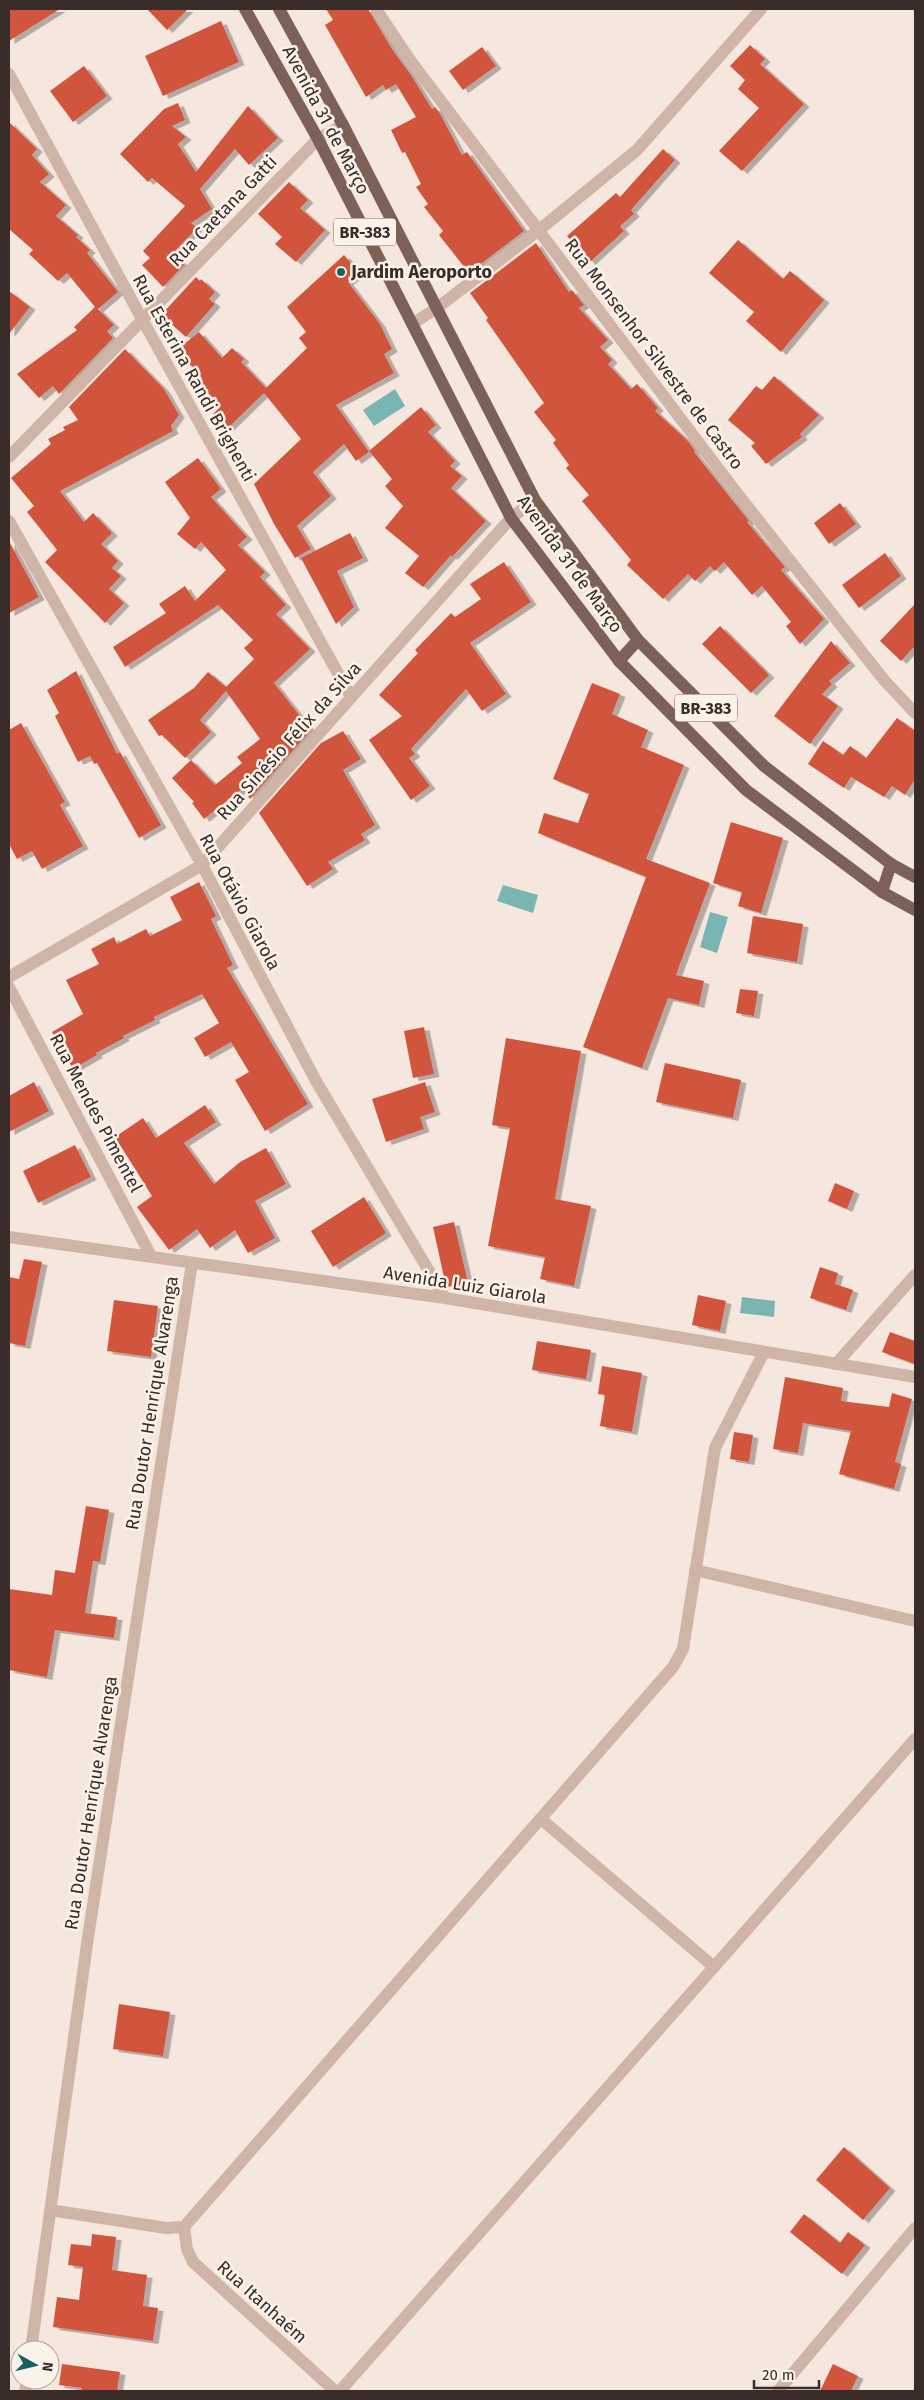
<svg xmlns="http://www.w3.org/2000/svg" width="924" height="2400" font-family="'Fira Sans',sans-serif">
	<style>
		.water { fill: #79b5b1 }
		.building { fill: #d1543e; filter: url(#shadow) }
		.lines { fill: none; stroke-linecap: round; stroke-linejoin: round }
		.minor { stroke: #ceb5a7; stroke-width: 12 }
		.major { stroke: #7d6158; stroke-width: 12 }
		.poi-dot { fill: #19605e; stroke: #fbf2ea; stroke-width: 2 }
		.labels { text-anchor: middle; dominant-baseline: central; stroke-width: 5; stroke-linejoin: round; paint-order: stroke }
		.shield { fill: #fbf2ea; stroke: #746762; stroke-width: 1 }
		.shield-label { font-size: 16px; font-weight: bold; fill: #3a2c28 }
		.street-label { font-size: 18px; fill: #3a2c28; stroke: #fbf2ea }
		.poi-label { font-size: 18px; font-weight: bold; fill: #3a2c28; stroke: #fbf2ea; text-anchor: start }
	</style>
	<defs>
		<filter id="shadow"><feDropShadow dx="5.5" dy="3" stdDeviation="0" flood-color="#0004"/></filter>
	</defs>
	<rect width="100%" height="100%" fill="#f5e7dd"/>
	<g class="water">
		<path d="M 395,389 L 405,406 L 374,426 L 363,410 Z"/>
		<path d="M 503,885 L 538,895 L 533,913 L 497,901 Z"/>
		<path d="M 710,912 L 728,917 L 717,953 L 700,947 Z"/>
		<path d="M 742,1297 L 775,1301 L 774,1317 L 740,1313 Z"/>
	</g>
	<g class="building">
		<path d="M 9,9 L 60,9 L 9,41 Z"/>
		<path d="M 147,9 L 188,9 L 167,30 Z"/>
		<path d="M 326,9 L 368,9 L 394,52 L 411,75 L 432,109 L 435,107 L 439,112 L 462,155 L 467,152 L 524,231 L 469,273 L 439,235 L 443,231 L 424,207 L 428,204 L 416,187 L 421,184 L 405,152 L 402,153 L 391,130 L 416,117 L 396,84 L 386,90 L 383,85 L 366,97 L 325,25 L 333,20 Z"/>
		<path d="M 221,21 L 239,62 L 163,96 L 145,56 Z"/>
		<path d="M 750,45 L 765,59 L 760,64 L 804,104 L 742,171 L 719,151 L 759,108 L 738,89 L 745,80 L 730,66 Z"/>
		<path d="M 482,47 L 496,66 L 463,90 L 449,71 Z"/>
		<path d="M 84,66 L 107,96 L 73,122 L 50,91 Z"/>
		<path d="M 178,103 L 185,120 L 172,126 L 186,137 L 178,144 L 196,172 L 248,106 L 278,138 L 249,165 L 235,149 L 200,189 L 212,209 L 191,223 L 197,228 L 173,253 L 184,265 L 163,287 L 142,265 L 150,258 L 143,251 L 185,206 L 152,178 L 148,182 L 120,154 L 164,109 Z"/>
		<path d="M 9,122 L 37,149 L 32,155 L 49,174 L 40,182 L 66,205 L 56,216 L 78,235 L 76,237 L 90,250 L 87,253 L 118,292 L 98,309 L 114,325 L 107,331 L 113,338 L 59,394 L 53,386 L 39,398 L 17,374 L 77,330 L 74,327 L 95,307 L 67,273 L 58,281 L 29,254 L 33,250 L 9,229 Z"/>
		<path d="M 663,149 L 675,160 L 631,210 L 634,214 L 620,226 L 624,231 L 590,262 L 567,236 L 616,193 L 620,197 Z"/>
		<path d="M 289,182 L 308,200 L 300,208 L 325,230 L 296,262 L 275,244 L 282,237 L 258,214 Z"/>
		<path d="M 738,240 L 783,279 L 790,271 L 824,300 L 781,352 L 746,321 L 754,312 L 709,273 Z"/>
		<path d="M 536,243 L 569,292 L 572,290 L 584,305 L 579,308 L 608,340 L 600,347 L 612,360 L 608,364 L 631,389 L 637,384 L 658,408 L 655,411 L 688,441 L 695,451 L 694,452 L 749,521 L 747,522 L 785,567 L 781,570 L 824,619 L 800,644 L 786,626 L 791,622 L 762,586 L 752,595 L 724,562 L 715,571 L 710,566 L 695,581 L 688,574 L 663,599 L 627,565 L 631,560 L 582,501 L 589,495 L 566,468 L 569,465 L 553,443 L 556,440 L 534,412 L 544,403 L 486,320 L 488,318 L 470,293 Z"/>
		<path d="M 344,255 L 359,273 L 348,282 L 380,324 L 392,349 L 384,354 L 394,373 L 336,405 L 369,452 L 356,461 L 344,444 L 313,472 L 331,496 L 297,526 L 311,549 L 295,558 L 274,524 L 254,484 L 301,439 L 264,393 L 227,429 L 213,414 L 221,406 L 198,383 L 202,378 L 177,350 L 199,332 L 222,358 L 232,348 L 244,359 L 241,362 L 266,388 L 307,348 L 299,338 L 306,332 L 287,307 Z"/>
		<path d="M 196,277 L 200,281 L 201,279 L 215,292 L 209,299 L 215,304 L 186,337 L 161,315 Z"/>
		<path d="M 9,291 L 30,307 L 9,334 Z"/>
		<path d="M 125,349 L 164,389 L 179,415 L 171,426 L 173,431 L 60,491 L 84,522 L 93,513 L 112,533 L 101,544 L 118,561 L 112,568 L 121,576 L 109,589 L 124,603 L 105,623 L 45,562 L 57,550 L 27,512 L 34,506 L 11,478 L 51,444 L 48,439 L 65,430 L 63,427 L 78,420 L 69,407 Z"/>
		<path d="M 774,376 L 819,415 L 800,434 L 802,437 L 766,464 L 751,446 L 755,443 L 728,420 L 756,386 L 762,390 Z"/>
		<path d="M 421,407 L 436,425 L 428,432 L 455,461 L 450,466 L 462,476 L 451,488 L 486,521 L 452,557 L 451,555 L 423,587 L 405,573 L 419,556 L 385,528 L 403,506 L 385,486 L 392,479 L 369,451 Z"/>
		<path d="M 198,458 L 221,489 L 211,497 L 247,537 L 238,545 L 265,572 L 260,577 L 286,605 L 276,614 L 310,649 L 274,683 L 311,730 L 250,799 L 243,788 L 204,819 L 192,803 L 194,802 L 172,778 L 191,760 L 215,785 L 242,763 L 237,757 L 260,739 L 226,691 L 200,720 L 211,732 L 185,758 L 162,735 L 159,736 L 148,720 L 194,688 L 208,672 L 226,687 L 254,659 L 244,648 L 253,640 L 218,605 L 125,667 L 113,647 L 166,613 L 159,604 L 185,586 L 195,601 L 226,570 L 201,542 L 195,549 L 177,534 L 190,518 L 165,482 Z"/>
		<path d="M 840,503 L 856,524 L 829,544 L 814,523 Z"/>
		<path d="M 350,533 L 363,558 L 337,571 L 354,607 L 336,624 L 301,558 Z"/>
		<path d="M 9,541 L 39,597 L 9,613 Z"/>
		<path d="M 885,553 L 901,576 L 859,608 L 842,585 Z"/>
		<path d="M 504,562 L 531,602 L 470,643 L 506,694 L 482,711 L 466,689 L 411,749 L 415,754 L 409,758 L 430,786 L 411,800 L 369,740 L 402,716 L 379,695 L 418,653 L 415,650 L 451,613 L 455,617 L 481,599 L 470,584 Z"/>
		<path d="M 915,604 L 915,646 L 901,661 L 880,641 Z"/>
		<path d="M 720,626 L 769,675 L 751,693 L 702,644 Z"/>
		<path d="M 831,641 L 850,663 L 829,681 L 832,684 L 822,694 L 838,706 L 810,744 L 774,716 Z"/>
		<path d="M 76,671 L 117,754 L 120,752 L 161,825 L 139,838 L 97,763 L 94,764 L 90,756 L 78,762 L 55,716 L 59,713 L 47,690 Z"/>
		<path d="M 592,683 L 620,694 L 612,714 L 648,730 L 641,747 L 684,765 L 646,859 L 710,883 L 676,975 L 704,981 L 699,1005 L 668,998 L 642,1068 L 583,1047 L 646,877 L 538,833 L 544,813 L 578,823 L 589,794 L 553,779 Z"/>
		<path d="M 897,718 L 915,731 L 915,779 L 905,795 L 892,786 L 884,797 L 851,777 L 844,788 L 808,764 L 823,741 L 843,755 L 850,746 L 866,758 Z"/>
		<path d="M 21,723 L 65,802 L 60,805 L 83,846 L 42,869 L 32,851 L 17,859 L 9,844 L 9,730 Z"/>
		<path d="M 343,731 L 361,759 L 343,770 L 375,825 L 361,834 L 365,840 L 328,862 L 333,869 L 307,886 L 259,813 L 321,743 Z"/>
		<path d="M 731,822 L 783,838 L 761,913 L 738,906 L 742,892 L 713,883 Z"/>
		<path d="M 199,882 L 216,916 L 211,919 L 233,965 L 227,968 L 308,1104 L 265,1131 L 235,1080 L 249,1072 L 231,1042 L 205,1057 L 194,1038 L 219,1023 L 202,994 L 154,1017 L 155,1020 L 123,1036 L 124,1038 L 96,1053 L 97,1055 L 73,1069 L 52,1032 L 83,1014 L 66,980 L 99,964 L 91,949 L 114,937 L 117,944 L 146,929 L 150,936 L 182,920 L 170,897 Z"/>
		<path d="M 753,916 L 803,924 L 797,962 L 747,953 Z"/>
		<path d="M 740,989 L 758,991 L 754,1016 L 736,1013 Z"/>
		<path d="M 424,1027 L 434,1074 L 413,1078 L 404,1031 Z"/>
		<path d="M 506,1038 L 581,1051 L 555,1199 L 591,1206 L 574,1286 L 540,1279 L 545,1257 L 488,1246 L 510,1128 L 492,1125 Z"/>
		<path d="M 665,1063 L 741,1080 L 733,1118 L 656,1102 Z"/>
		<path d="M 34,1082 L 49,1111 L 9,1132 L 9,1096 Z"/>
		<path d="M 425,1082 L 435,1112 L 420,1117 L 424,1129 L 386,1142 L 372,1099 Z"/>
		<path d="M 205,1105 L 216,1122 L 184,1143 L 214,1184 L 240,1162 L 266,1148 L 286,1184 L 255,1201 L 275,1238 L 248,1253 L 235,1230 L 210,1248 L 197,1229 L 169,1250 L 137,1207 L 152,1196 L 115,1137 L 143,1118 L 156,1138 Z"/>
		<path d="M 75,1145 L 91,1177 L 38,1203 L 23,1171 Z"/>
		<path d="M 835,1183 L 854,1191 L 847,1209 L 828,1201 Z"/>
		<path d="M 364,1197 L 386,1233 L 333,1267 L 311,1231 Z"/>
		<path d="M 454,1222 L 468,1283 L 448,1287 L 445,1282 L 433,1227 Z"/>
		<path d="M 24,1259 L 42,1262 L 25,1346 L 9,1343 L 9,1277 L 19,1279 Z"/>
		<path d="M 820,1267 L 838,1273 L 835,1284 L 853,1290 L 846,1310 L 810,1298 Z"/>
		<path d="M 698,1295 L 726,1301 L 720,1331 L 692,1325 Z"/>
		<path d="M 114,1300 L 158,1306 L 151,1357 L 107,1351 Z"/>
		<path d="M 890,1332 L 915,1341 L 915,1364 L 882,1352 Z"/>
		<path d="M 537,1341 L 591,1350 L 586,1379 L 532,1370 Z"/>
		<path d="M 602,1366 L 642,1373 L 632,1432 L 600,1426 L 605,1395 L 598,1394 Z"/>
		<path d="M 785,1377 L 843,1388 L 841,1401 L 889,1407 L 892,1393 L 912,1399 L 895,1462 L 901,1464 L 894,1489 L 839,1474 L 851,1431 L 803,1423 L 798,1453 L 773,1449 Z"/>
		<path d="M 734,1432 L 753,1435 L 749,1462 L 730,1459 Z"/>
		<path d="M 86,1506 L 109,1510 L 100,1562 L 93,1561 L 85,1613 L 117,1617 L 114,1638 L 55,1630 L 47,1677 L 9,1670 L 9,1589 L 52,1595 L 55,1570 L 75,1573 Z"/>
		<path d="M 119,2004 L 170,2012 L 163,2056 L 113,2049 Z"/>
		<path d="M 844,2147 L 890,2188 L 863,2220 L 816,2180 Z"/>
		<path d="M 804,2214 L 840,2243 L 848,2232 L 865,2245 L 842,2274 L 790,2232 Z"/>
		<path d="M 92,2234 L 116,2237 L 112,2270 L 147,2275 L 143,2306 L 158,2308 L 153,2341 L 53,2327 L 57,2297 L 79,2300 L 83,2267 L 68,2265 L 71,2244 L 91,2246 Z"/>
		<path d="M 62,2364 L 120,2372 L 117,2391 L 81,2391 L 82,2388 L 59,2385 Z"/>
		<path d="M 833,2364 L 858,2376 L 851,2391 L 820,2391 Z"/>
	</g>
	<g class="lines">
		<g class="minor">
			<path d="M 376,9 L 410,60 L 733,488 L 884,680 L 915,713"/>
			<path d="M 9,74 L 142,319 L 351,697"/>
			<path d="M 412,324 L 437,308 L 539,230 L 637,150 L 761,9"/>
			<path d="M 9,457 L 318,139 L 343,125"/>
			<path d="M 9,521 L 202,865 L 316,1081 L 445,1298"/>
			<path d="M 9,977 L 202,865 L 511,518 L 535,500"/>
			<path d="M 9,987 L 151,1256"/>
			<path d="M 9,1237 L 445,1298 L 915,1377"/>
			<path d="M 836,1364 L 915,1275"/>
			<path d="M 695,1570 L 915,1621"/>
			<path d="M 541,1819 L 714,1967"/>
			<path d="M 50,2210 L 166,2228 L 184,2227 L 673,1667 L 683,1649 L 715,1448 L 764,1352"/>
			<path d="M 184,2227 L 187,2249 L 193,2262 L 335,2391"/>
			<path d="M 31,2350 L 87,1944 L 192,1263"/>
			<path d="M 25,2391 L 27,2380"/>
			<path d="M 340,2391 L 915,1739"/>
			<path d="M 778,2391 L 915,2228"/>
		</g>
		<g class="major">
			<path d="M 245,9 L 318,139 L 511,518 L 619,661 L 746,790 L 882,892 L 915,910"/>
			<path d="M 279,9 L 343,125 L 535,500 L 638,640 L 764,766 L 891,864 L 915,877"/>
			<path d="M 619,661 L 638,640"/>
			<path d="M 882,892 L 891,864"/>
		</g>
	</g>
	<circle class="poi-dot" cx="341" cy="272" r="5"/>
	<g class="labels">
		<g class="shield">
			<rect x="334" y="218.5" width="62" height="27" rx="4"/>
			<rect x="675" y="694.5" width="62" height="27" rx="4"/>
		</g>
		<g class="shield-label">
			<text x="365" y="232">BR-383</text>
			<text x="706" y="708">BR-383</text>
		</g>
		<g class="street-label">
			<text transform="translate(326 120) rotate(62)">Avenida 31 de Março</text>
			<text transform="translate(223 211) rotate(-46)">Rua Caetana Gatti</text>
			<text transform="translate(654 354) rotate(53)">Rua Monsenhor Silvestre de Castro</text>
			<text transform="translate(194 378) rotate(61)">Rua Esterina Randi Brighenti</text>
			<text transform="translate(570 564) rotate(54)">Avenida 31 de Março</text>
			<text transform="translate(289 741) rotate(-48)">Rua Sinésio Félix da Silva</text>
			<text transform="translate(240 902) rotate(62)">Rua Otávio Giarola</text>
			<text transform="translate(96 1113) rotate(62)">Rua Mendes Pimentel</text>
			<text transform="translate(465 1285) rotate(9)">Avenida Luiz Giarola</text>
			<text transform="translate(152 1403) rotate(-81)">Rua Doutor Henrique Alvarenga</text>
			<text transform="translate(91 1803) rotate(-81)">Rua Doutor Henrique Alvarenga</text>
			<text transform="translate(262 2302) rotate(42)">Rua Itanhaém</text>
		</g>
		<g class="poi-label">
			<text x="351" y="272">Jardim Aeroporto</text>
		</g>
	</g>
	<rect width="924" height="2400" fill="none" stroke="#3a2c28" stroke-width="20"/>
	<g transform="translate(35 2365) rotate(98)"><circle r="24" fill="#fbf2ea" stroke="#aea39c"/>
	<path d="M0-4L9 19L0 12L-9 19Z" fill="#19605e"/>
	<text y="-8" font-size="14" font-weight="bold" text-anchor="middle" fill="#3a2c28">N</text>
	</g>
	<path d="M754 2380v8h65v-8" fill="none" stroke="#3a2c28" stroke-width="2.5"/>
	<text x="762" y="2380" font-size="15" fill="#3a2c28" stroke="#fbf2ea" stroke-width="4" paint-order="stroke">20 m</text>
</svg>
